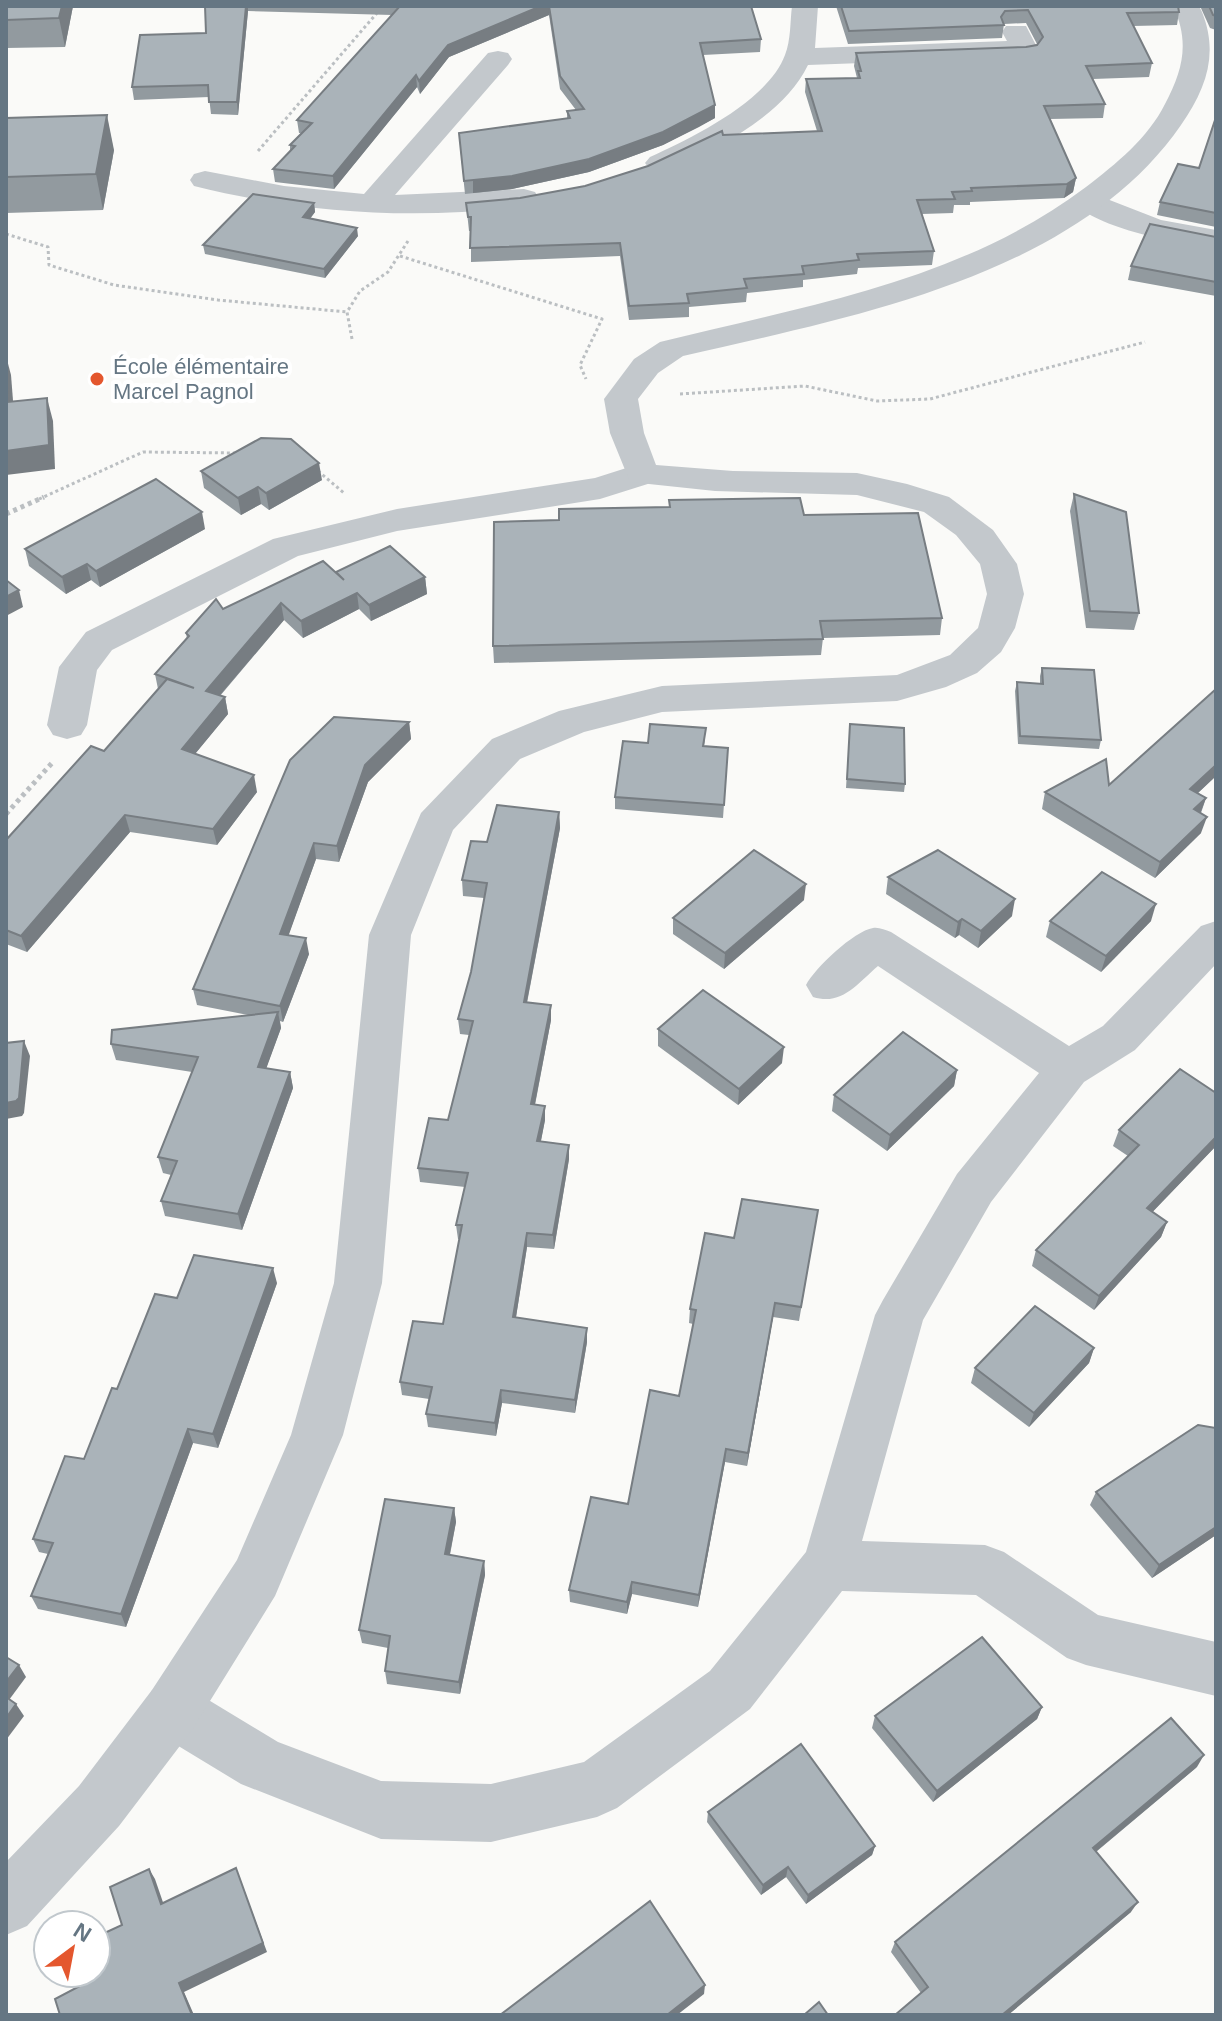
<svg xmlns="http://www.w3.org/2000/svg" width="1222" height="2021" font-family="Arial,sans-serif">
	<style>
		.lines { fill: none; stroke-linecap: round; stroke-linejoin: round }
		.path-far1 { stroke: #bbbfc2; stroke-width: 3; stroke-dasharray: 3 3; stroke-linecap: butt }
		.path { stroke: #bbbfc2; stroke-width: 5; stroke-dasharray: 4 4; stroke-linecap: butt }
		.minor { fill: #c3c8cc; fill-rule: evenodd }
		.tertiary { fill: #c3c8cc; fill-rule: evenodd }
		.wall { fill: #929a9f }
		.shaded-wall { fill: #777d82 }
		.building { fill: #aab3b9; stroke: #777d82; stroke-width: 2 }
		.poi-dot { fill: #e4572e; stroke: #fff; stroke-width: 3 }
		.labels { text-anchor: middle; dominant-baseline: central; stroke-width: 8; stroke-linejoin: round; paint-order: stroke }
		.far-poi-label { font-size: 22px; fill: #657683; stroke: #fff; text-anchor: start }
	</style>
	<rect width="100%" height="100%" fill="#fafaf8"/>
	<g class="lines">
		<g class="path-far1">
			<path d="M 258,151 L 383,6"/>
			<path d="M 6,234 L 48,247 L 49,265 L 114,285 L 218,300 L 347,312"/>
			<path d="M 400,256 L 602,319 L 580,365 L 586,379"/>
			<path d="M 352,339 L 347,312 L 360,291 L 388,272 L 408,241"/>
			<path d="M 680,394 L 805,386 L 877,401 L 930,399 L 1145,342"/>
			<path d="M 318,471 L 344,493"/>
			<path d="M 39,499 L 143,452 L 238,453"/>
		</g>
		<g class="path">
			<path d="M 6,514 L 44,497"/>
			<path d="M 6,814 L 52,763"/>
		</g>
		<g class="minor">
			<path d="M 792,6 L 818,6 L 815,48 L 1007,41 L 1002,32 L 1006,26 L 1026,26 L 1038,49 L 1034,55 L 1024,57 L 808,65 C 784,115 719,148 670,169 L 660,172 L 650,169 L 645,163 L 650,157 C 692,138 768,101 785,55 C 791,40 790,22 792,6 Z"/>
			<path d="M 498,51 L 508,53 L 512,59 L 508,65 L 395,195 L 524,189 L 535,192 L 539,198 L 535,204 C 511,210 486,211 462,212 C 372,217 282,208 194,186 L 190,180 L 194,174 L 205,171 L 284,186 L 364,194 L 488,53 Z"/>
			<path d="M 1089,192 L 1161,220 L 1216,230 L 1216,248 C 1183,244 1093,229 1074,201 L 1078,195 Z"/>
			<path d="M 642,463 L 654,466 L 659,474 L 654,482 L 600,499 L 397,531 L 298,556 L 112,650 L 97,670 L 87,725 L 81,735 L 67,739 L 53,735 L 47,725 L 59,667 L 86,632 L 273,539 L 397,509 L 595,478 Z"/>
			<path d="M 1216,921 L 1216,964 L 1135,1050 L 1084,1082 L 991,1202 L 923,1320 L 862,1541 L 985,1545 L 1004,1552 L 1098,1615 L 1216,1642 L 1216,1696 L 1086,1665 L 1067,1658 L 976,1595 L 842,1591 L 750,1709 L 617,1808 L 597,1817 L 491,1842 L 381,1839 L 241,1784 L 152,1730 L 144,1710 L 152,1690 L 172,1682 L 192,1690 L 278,1742 L 381,1781 L 491,1784 L 584,1762 L 710,1671 L 806,1552 L 875,1315 L 883,1300 L 957,1174 L 1039,1073 L 878,966 C 857,984 842,1006 813,997 L 806,985 C 815,968 854,931 873,928 C 879,927 885,930 891,932 L 1069,1046 L 1103,1026 L 1201,926 Z"/>
		</g>
		<path class="tertiary" d="M 1173,6 L 1199,6 L 1202,12 C 1219,54 1206,89 1181,125 C 1076,277 851,317 683,356 L 658,373 L 638,399 L 644,433 L 656,465 L 733,471 L 857,473 L 907,484 L 949,497 L 993,530 L 1017,564 L 1024,594 L 1015,628 L 1001,652 L 977,673 L 946,687 L 897,701 L 662,712 L 584,732 L 520,759 L 453,830 L 411,935 L 382,1283 L 343,1435 L 275,1596 L 192,1730 L 119,1826 L 27,1926 L 6,1935 L 6,1862 L 79,1786 L 152,1690 L 237,1560 L 291,1435 L 334,1283 L 369,935 L 421,813 L 492,739 L 559,711 L 662,686 L 897,675 L 950,655 L 978,628 L 987,594 L 980,564 L 956,535 L 924,512 L 857,495 L 715,491 L 630,482 L 610,433 L 604,399 L 634,359 L 660,342 C 809,305 961,281 1086,187 C 1116,164 1148,138 1165,104 C 1183,70 1190,42 1173,6 Z"/>
	</g>
	<g class="wall">
		<path d="M 6,6 L 73,6 L 65,47 L 6,48 Z"/>
		<path d="M 205,6 L 751,6 L 761,39 L 760,52 L 703,55 L 715,105 L 715,118 L 663,145 L 589,172 L 512,189 L 465,194 L 460,146 L 567,118 L 567,111 L 576,110 L 560,89 L 549,15 L 449,57 L 420,94 L 417,87 L 334,189 L 275,182 L 273,169 L 290,151 L 290,145 L 301,133 L 299,133 L 297,120 L 392,15 L 248,11 L 238,115 L 211,114 L 209,97 L 134,100 L 132,87 L 206,33 Z"/>
		<path d="M 836,6 L 1178,6 L 1179,12 L 1177,25 L 1133,26 L 1152,63 L 1149,77 L 1093,79 L 1105,104 L 1103,118 L 1050,119 L 1076,178 L 1073,192 L 1064,198 L 970,202 L 970,205 L 954,205 L 953,213 L 922,214 L 934,251 L 932,265 L 858,268 L 857,274 L 803,280 L 803,287 L 747,293 L 746,302 L 689,307 L 689,317 L 629,320 L 620,256 L 471,262 L 471,231 L 469,231 L 466,203 L 520,198 L 585,186 L 648,166 L 723,135 L 817,131 L 805,92 L 806,79 L 857,78 L 854,66 L 856,53 L 1026,47 L 1037,44 L 1026,23 L 1004,24 L 1002,38 L 848,44 Z"/>
		<path d="M 1200,6 L 1216,6 L 1216,30 L 1210,28 Z"/>
		<path d="M 1216,117 L 1216,227 L 1157,215 L 1160,202 L 1199,168 Z"/>
		<path d="M 6,118 L 114,150 L 103,210 L 6,213 Z"/>
		<path d="M 314,203 L 315,212 L 310,219 L 358,236 L 325,278 L 205,254 L 203,245 Z"/>
		<path d="M 1216,237 L 1216,296 L 1128,280 L 1131,266 Z"/>
		<path d="M 201,471 L 322,480 L 269,510 L 261,504 L 241,515 L 204,488 Z"/>
		<path d="M 1074,494 L 1139,613 L 1134,630 L 1086,628 L 1070,511 Z"/>
		<path d="M 669,500 L 804,515 L 942,618 L 940,635 L 823,638 L 821,655 L 494,663 L 493,646 L 559,520 L 669,507 Z"/>
		<path d="M 205,529 L 100,587 L 91,580 L 66,594 L 29,566 L 25,549 Z"/>
		<path d="M 336,573 L 425,577 L 427,594 L 371,621 L 359,609 L 303,638 L 284,620 L 220,696 L 225,697 L 228,714 L 195,754 L 257,792 L 217,845 L 130,832 L 27,952 L 6,944 L 6,840 L 104,751 L 158,689 L 155,674 L 187,639 L 186,633 L 223,609 Z"/>
		<path d="M 1042,668 L 1101,740 L 1099,749 L 1018,744 L 1015,691 L 1017,682 L 1040,684 L 1040,676 Z"/>
		<path d="M 1216,689 L 1216,776 L 1198,793 L 1206,798 L 1201,813 L 1201,833 L 1155,878 L 1042,809 L 1045,792 L 1109,785 Z"/>
		<path d="M 409,722 L 411,739 L 368,782 L 339,862 L 316,859 L 288,936 L 309,954 L 283,1022 L 280,1021 L 281,1028 L 266,1068 L 290,1072 L 293,1088 L 242,1230 L 165,1216 L 161,1201 L 171,1175 L 163,1173 L 158,1157 L 192,1072 L 116,1060 L 111,1044 L 248,1015 L 197,1005 L 193,989 Z"/>
		<path d="M 850,724 L 905,784 L 904,792 L 846,788 Z"/>
		<path d="M 705,740 L 704,746 L 728,748 L 723,818 L 615,809 L 615,797 Z"/>
		<path d="M 559,812 L 560,828 L 527,1003 L 551,1020 L 535,1105 L 545,1120 L 541,1141 L 569,1145 L 569,1159 L 554,1249 L 527,1247 L 516,1317 L 587,1342 L 575,1413 L 502,1403 L 496,1436 L 428,1427 L 426,1414 L 429,1399 L 402,1395 L 400,1382 L 443,1324 L 460,1239 L 458,1239 L 456,1225 L 465,1187 L 420,1182 L 418,1168 L 448,1120 L 469,1035 L 460,1034 L 458,1019 L 471,972 L 484,898 L 463,896 L 462,880 L 487,842 Z"/>
		<path d="M 888,877 L 1012,916 L 978,948 L 959,935 L 955,938 L 886,894 Z"/>
		<path d="M 804,900 L 724,969 L 673,934 L 673,918 Z"/>
		<path d="M 1050,921 L 1151,921 L 1101,972 L 1046,937 Z"/>
		<path d="M 658,1029 L 782,1063 L 738,1105 L 658,1046 Z"/>
		<path d="M 957,1070 L 954,1086 L 887,1151 L 832,1111 L 834,1095 Z"/>
		<path d="M 1216,1093 L 1216,1146 L 1152,1212 L 1167,1222 L 1161,1237 L 1094,1310 L 1032,1266 L 1036,1250 L 1128,1156 L 1113,1146 L 1119,1130 Z"/>
		<path d="M 818,1210 L 799,1321 L 773,1317 L 747,1466 L 725,1462 L 698,1607 L 632,1594 L 627,1614 L 570,1602 L 569,1590 L 628,1504 L 679,1396 L 693,1324 L 689,1323 L 690,1309 L 734,1238 Z"/>
		<path d="M 277,1283 L 218,1448 L 193,1443 L 126,1627 L 38,1609 L 31,1596 L 48,1554 L 39,1552 L 33,1539 L 84,1459 L 117,1389 L 177,1298 Z"/>
		<path d="M 1094,1348 L 1089,1363 L 1029,1427 L 971,1383 L 975,1368 Z"/>
		<path d="M 1216,1428 L 1216,1535 L 1152,1578 L 1090,1505 L 1096,1492 Z"/>
		<path d="M 454,1508 L 456,1522 L 450,1555 L 484,1561 L 485,1575 L 460,1694 L 387,1684 L 385,1671 L 388,1648 L 362,1643 L 359,1630 Z"/>
		<path d="M 1042,1707 L 1037,1719 L 933,1802 L 872,1728 L 875,1716 Z"/>
		<path d="M 1197,1767 L 1096,1852 L 1131,1912 L 1008,2015 L 895,2015 L 921,1993 L 891,1952 L 895,1942 Z"/>
		<path d="M 708,1812 L 875,1846 L 872,1855 L 806,1904 L 786,1877 L 761,1895 L 707,1822 Z"/>
	</g>
	<g class="shaded-wall">
		<path d="M 62,6 L 73,6 L 65,47 L 59,18 Z"/>
		<path d="M 246,6 L 248,6 L 248,11 L 238,115 L 237,102 Z"/>
		<path d="M 541,6 L 549,6 L 549,15 L 449,57 L 420,94 L 419,81 L 448,45 Z"/>
		<path d="M 416,75 L 417,87 L 334,189 L 333,176 Z"/>
		<path d="M 715,105 L 715,118 L 699,127 L 663,145 L 589,172 L 512,189 L 473,193 L 473,180 Z"/>
		<path d="M 107,115 L 114,150 L 103,210 L 96,174 Z"/>
		<path d="M 1076,178 L 1073,192 L 1064,198 L 1067,184 Z"/>
		<path d="M 314,203 L 315,212 L 304,226 L 303,217 Z"/>
		<path d="M 357,228 L 358,236 L 325,278 L 324,269 Z"/>
		<path d="M 6,356 L 11,375 L 15,426 L 8,402 Z"/>
		<path d="M 47,398 L 53,421 L 55,469 L 6,475 L 6,451 Z"/>
		<path d="M 319,463 L 322,480 L 269,510 L 266,493 Z"/>
		<path d="M 258,487 L 261,504 L 241,515 L 238,498 Z"/>
		<path d="M 202,512 L 205,529 L 100,587 L 96,571 Z"/>
		<path d="M 87,564 L 91,580 L 66,594 L 62,577 Z"/>
		<path d="M 425,577 L 427,594 L 371,621 L 369,605 Z"/>
		<path d="M 19,590 L 23,607 L 6,616 L 6,597 Z"/>
		<path d="M 357,593 L 359,609 L 303,638 L 301,621 Z"/>
		<path d="M 281,603 L 284,620 L 209,708 L 206,691 Z"/>
		<path d="M 225,697 L 228,714 L 185,766 L 182,749 Z"/>
		<path d="M 409,722 L 411,739 L 368,782 L 339,862 L 337,846 L 365,765 Z"/>
		<path d="M 1216,765 L 1216,776 L 1185,805 L 1190,789 Z"/>
		<path d="M 254,775 L 257,792 L 217,845 L 213,829 Z"/>
		<path d="M 1206,798 L 1200,814 L 1194,809 Z"/>
		<path d="M 559,812 L 560,828 L 524,1017 L 524,1002 Z"/>
		<path d="M 125,815 L 130,832 L 27,952 L 21,936 Z"/>
		<path d="M 1207,817 L 1201,833 L 1155,878 L 1160,862 Z"/>
		<path d="M 314,843 L 316,859 L 283,951 L 280,934 Z"/>
		<path d="M 806,884 L 804,900 L 724,969 L 725,953 Z"/>
		<path d="M 1015,899 L 1012,916 L 978,948 L 981,931 Z"/>
		<path d="M 1156,904 L 1151,921 L 1101,972 L 1106,956 Z"/>
		<path d="M 962,919 L 959,935 L 955,938 L 958,922 Z"/>
		<path d="M 306,938 L 309,954 L 283,1022 L 280,1006 Z"/>
		<path d="M 551,1005 L 551,1020 L 532,1119 L 531,1104 Z"/>
		<path d="M 278,1012 L 281,1028 L 261,1083 L 258,1067 Z"/>
		<path d="M 24,1041 L 30,1056 L 24,1113 L 22,1116 L 6,1119 L 6,1103 Z"/>
		<path d="M 784,1047 L 782,1063 L 738,1105 L 739,1089 Z"/>
		<path d="M 957,1070 L 954,1086 L 887,1151 L 890,1135 Z"/>
		<path d="M 290,1072 L 293,1088 L 242,1230 L 238,1214 Z"/>
		<path d="M 545,1106 L 545,1120 L 538,1155 L 537,1141 Z"/>
		<path d="M 1216,1137 L 1216,1146 L 1141,1224 L 1147,1208 Z"/>
		<path d="M 569,1145 L 569,1159 L 554,1249 L 553,1235 Z"/>
		<path d="M 1167,1222 L 1161,1237 L 1094,1310 L 1099,1296 Z"/>
		<path d="M 527,1233 L 527,1247 L 514,1330 L 513,1317 Z"/>
		<path d="M 273,1268 L 277,1283 L 218,1448 L 213,1434 Z"/>
		<path d="M 775,1303 L 773,1317 L 747,1466 L 748,1453 Z"/>
		<path d="M 587,1328 L 587,1342 L 575,1413 L 575,1400 Z"/>
		<path d="M 1094,1348 L 1089,1363 L 1029,1427 L 1034,1413 Z"/>
		<path d="M 501,1390 L 502,1403 L 496,1436 L 495,1423 Z"/>
		<path d="M 188,1429 L 193,1443 L 126,1627 L 121,1614 Z"/>
		<path d="M 726,1449 L 725,1462 L 698,1607 L 699,1595 Z"/>
		<path d="M 454,1508 L 456,1522 L 447,1568 L 445,1554 Z"/>
		<path d="M 1216,1527 L 1216,1535 L 1152,1578 L 1159,1565 Z"/>
		<path d="M 484,1561 L 485,1575 L 460,1694 L 459,1682 Z"/>
		<path d="M 632,1582 L 632,1594 L 627,1614 L 627,1602 Z"/>
		<path d="M 19,1665 L 26,1677 L 6,1704 L 6,1682 Z"/>
		<path d="M 16,1704 L 24,1716 L 6,1740 L 6,1718 Z"/>
		<path d="M 1042,1707 L 1037,1719 L 933,1802 L 937,1791 Z"/>
		<path d="M 1204,1755 L 1197,1767 L 1087,1859 L 1093,1848 Z"/>
		<path d="M 875,1846 L 872,1855 L 806,1904 L 808,1895 Z"/>
		<path d="M 788,1867 L 786,1877 L 761,1895 L 763,1885 Z"/>
		<path d="M 236,1868 L 267,1952 L 184,1992 L 194,2015 L 192,2015 L 179,1983 Z"/>
		<path d="M 149,1869 L 155,1879 L 167,1914 L 161,1904 Z"/>
		<path d="M 1138,1902 L 1131,1912 L 1008,2015 L 1002,2015 Z"/>
		<path d="M 705,1985 L 704,1994 L 677,2015 L 667,2015 Z"/>
	</g>
	<g class="building">
		<path d="M 6,6 L 62,6 L 59,18 L 6,20 Z"/>
		<path d="M 205,6 L 246,6 L 237,102 L 209,102 L 208,85 L 132,87 L 140,35 L 206,33 Z"/>
		<path d="M 400,6 L 541,6 L 448,45 L 419,81 L 416,75 L 333,176 L 273,169 L 295,146 L 290,145 L 312,123 L 297,120 Z"/>
		<path d="M 549,6 L 751,6 L 761,39 L 700,43 L 715,105 L 663,132 L 589,159 L 512,176 L 464,181 L 459,133 L 570,118 L 567,111 L 584,109 L 560,76 Z"/>
		<path d="M 841,6 L 1178,6 L 1179,12 L 1127,13 L 1152,63 L 1086,66 L 1105,104 L 1044,106 L 1076,178 L 1067,184 L 971,188 L 972,191 L 952,192 L 955,199 L 917,200 L 934,251 L 857,254 L 859,260 L 802,266 L 804,274 L 744,279 L 747,288 L 687,294 L 689,303 L 629,306 L 620,243 L 470,248 L 471,217 L 468,217 L 466,203 L 520,198 L 585,186 L 648,166 L 722,131 L 723,135 L 822,131 L 806,79 L 860,78 L 858,71 L 861,71 L 856,53 L 1026,47 L 1037,45 L 1043,37 L 1028,10 L 1005,11 L 1001,17 L 1004,25 L 849,31 Z"/>
		<path d="M 1209,6 L 1216,6 L 1216,16 L 1213,15 Z"/>
		<path d="M 107,115 L 96,174 L 6,177 L 6,118 Z"/>
		<path d="M 1216,117 L 1216,213 L 1160,202 L 1178,164 L 1199,168 Z"/>
		<path d="M 253,194 L 314,203 L 303,217 L 357,228 L 324,269 L 203,245 Z"/>
		<path d="M 1150,224 L 1216,237 L 1216,282 L 1131,266 Z"/>
		<path d="M 6,370 L 8,402 L 47,398 L 49,445 L 6,451 Z"/>
		<path d="M 261,438 L 291,439 L 319,463 L 266,493 L 258,487 L 238,498 L 201,471 Z"/>
		<path d="M 156,479 L 202,512 L 96,571 L 87,564 L 62,577 L 25,549 Z"/>
		<path d="M 1074,494 L 1126,512 L 1139,613 L 1090,611 Z"/>
		<path d="M 800,498 L 804,515 L 918,513 L 942,618 L 820,621 L 823,639 L 493,646 L 494,522 L 559,520 L 559,509 L 670,507 L 669,500 Z"/>
		<path d="M 390,546 L 425,577 L 369,605 L 357,593 L 301,621 L 281,603 L 206,691 L 225,697 L 182,749 L 254,775 L 213,829 L 125,815 L 21,936 L 6,930 L 6,840 L 91,746 L 104,751 L 167,679 L 194,688 L 155,674 L 189,636 L 186,633 L 216,599 L 223,609 L 323,561 L 344,580 L 336,572 Z"/>
		<path d="M 6,580 L 19,590 L 6,597 Z"/>
		<path d="M 1042,668 L 1094,670 L 1101,740 L 1020,736 L 1017,682 L 1043,684 Z"/>
		<path d="M 1216,689 L 1216,765 L 1190,789 L 1206,798 L 1194,809 L 1207,817 L 1160,862 L 1045,792 L 1106,759 L 1109,785 Z"/>
		<path d="M 334,717 L 409,722 L 365,765 L 337,846 L 314,843 L 280,934 L 306,938 L 280,1006 L 193,989 L 290,760 Z"/>
		<path d="M 650,724 L 706,728 L 703,746 L 728,748 L 724,805 L 615,797 L 623,741 L 648,743 Z"/>
		<path d="M 850,724 L 904,728 L 905,784 L 847,779 Z"/>
		<path d="M 497,805 L 559,812 L 524,1002 L 551,1005 L 531,1104 L 545,1106 L 537,1141 L 569,1145 L 553,1235 L 527,1233 L 513,1317 L 587,1328 L 575,1400 L 501,1390 L 495,1423 L 426,1414 L 432,1387 L 400,1382 L 413,1321 L 443,1324 L 462,1225 L 456,1225 L 468,1173 L 418,1168 L 429,1118 L 448,1120 L 473,1021 L 458,1019 L 471,972 L 487,883 L 462,880 L 471,841 L 487,842 Z"/>
		<path d="M 754,850 L 806,884 L 725,953 L 673,918 Z"/>
		<path d="M 938,850 L 1015,899 L 981,931 L 962,919 L 958,922 L 888,877 Z"/>
		<path d="M 1102,872 L 1156,904 L 1106,956 L 1050,921 Z"/>
		<path d="M 703,990 L 784,1047 L 739,1089 L 658,1029 Z"/>
		<path d="M 278,1012 L 258,1067 L 290,1072 L 238,1214 L 161,1201 L 177,1161 L 158,1157 L 198,1057 L 111,1044 L 112,1030 Z"/>
		<path d="M 903,1032 L 957,1070 L 890,1135 L 834,1095 Z"/>
		<path d="M 24,1041 L 19,1098 L 16,1101 L 6,1103 L 6,1043 Z"/>
		<path d="M 1180,1069 L 1216,1093 L 1216,1137 L 1147,1208 L 1167,1222 L 1099,1296 L 1036,1250 L 1139,1145 L 1119,1130 Z"/>
		<path d="M 742,1199 L 818,1210 L 801,1307 L 775,1303 L 748,1453 L 726,1449 L 699,1595 L 632,1582 L 627,1602 L 569,1590 L 591,1497 L 628,1504 L 650,1390 L 679,1396 L 696,1310 L 690,1309 L 705,1233 L 734,1238 Z"/>
		<path d="M 194,1255 L 273,1268 L 213,1434 L 188,1429 L 121,1614 L 31,1596 L 53,1543 L 33,1539 L 65,1456 L 84,1459 L 112,1388 L 117,1389 L 155,1294 L 177,1298 Z"/>
		<path d="M 1035,1306 L 1094,1348 L 1034,1413 L 975,1368 Z"/>
		<path d="M 1198,1425 L 1216,1428 L 1216,1527 L 1159,1565 L 1096,1492 Z"/>
		<path d="M 385,1499 L 454,1508 L 445,1554 L 484,1561 L 459,1682 L 385,1671 L 390,1636 L 359,1630 Z"/>
		<path d="M 982,1637 L 1042,1707 L 937,1791 L 875,1716 Z"/>
		<path d="M 6,1657 L 19,1665 L 6,1682 Z"/>
		<path d="M 6,1697 L 16,1704 L 6,1718 Z"/>
		<path d="M 1171,1718 L 1204,1755 L 1093,1848 L 1138,1902 L 1002,2015 L 895,2015 L 928,1987 L 895,1942 Z"/>
		<path d="M 801,1744 L 875,1846 L 808,1895 L 788,1867 L 763,1885 L 708,1812 Z"/>
		<path d="M 236,1868 L 263,1943 L 179,1983 L 192,2015 L 60,2015 L 55,1999 L 95,1978 L 93,1973 L 96,1973 L 96,1937 L 122,1925 L 110,1887 L 149,1869 L 161,1904 Z"/>
		<path d="M 650,1901 L 705,1985 L 667,2015 L 500,2015 Z"/>
		<path d="M 819,2002 L 828,2015 L 804,2015 Z"/>
	</g>
	<circle class="poi-dot" cx="97" cy="379" r="8"/>
	<g class="labels">
		<g class="far-poi-label">
			<text x="113" y="366">École élémentaire<tspan x="113" dy="25">Marcel Pagnol</tspan></text>
		</g>
	</g>
	<rect width="1222" height="2021" fill="none" stroke="#657683" stroke-width="16"/>
	<g transform="translate(72 1949) rotate(32)"><circle r="38" fill="#ffffff" stroke="#c1c8cd" stroke-width="2"/>
	<path d="M0-6L14 30L0 20L-14 30Z" fill="#e4572e"/>
	<text y="-12" font-size="22" font-weight="bold" text-anchor="middle" fill="#657683">N</text>
	</g>
</svg>
